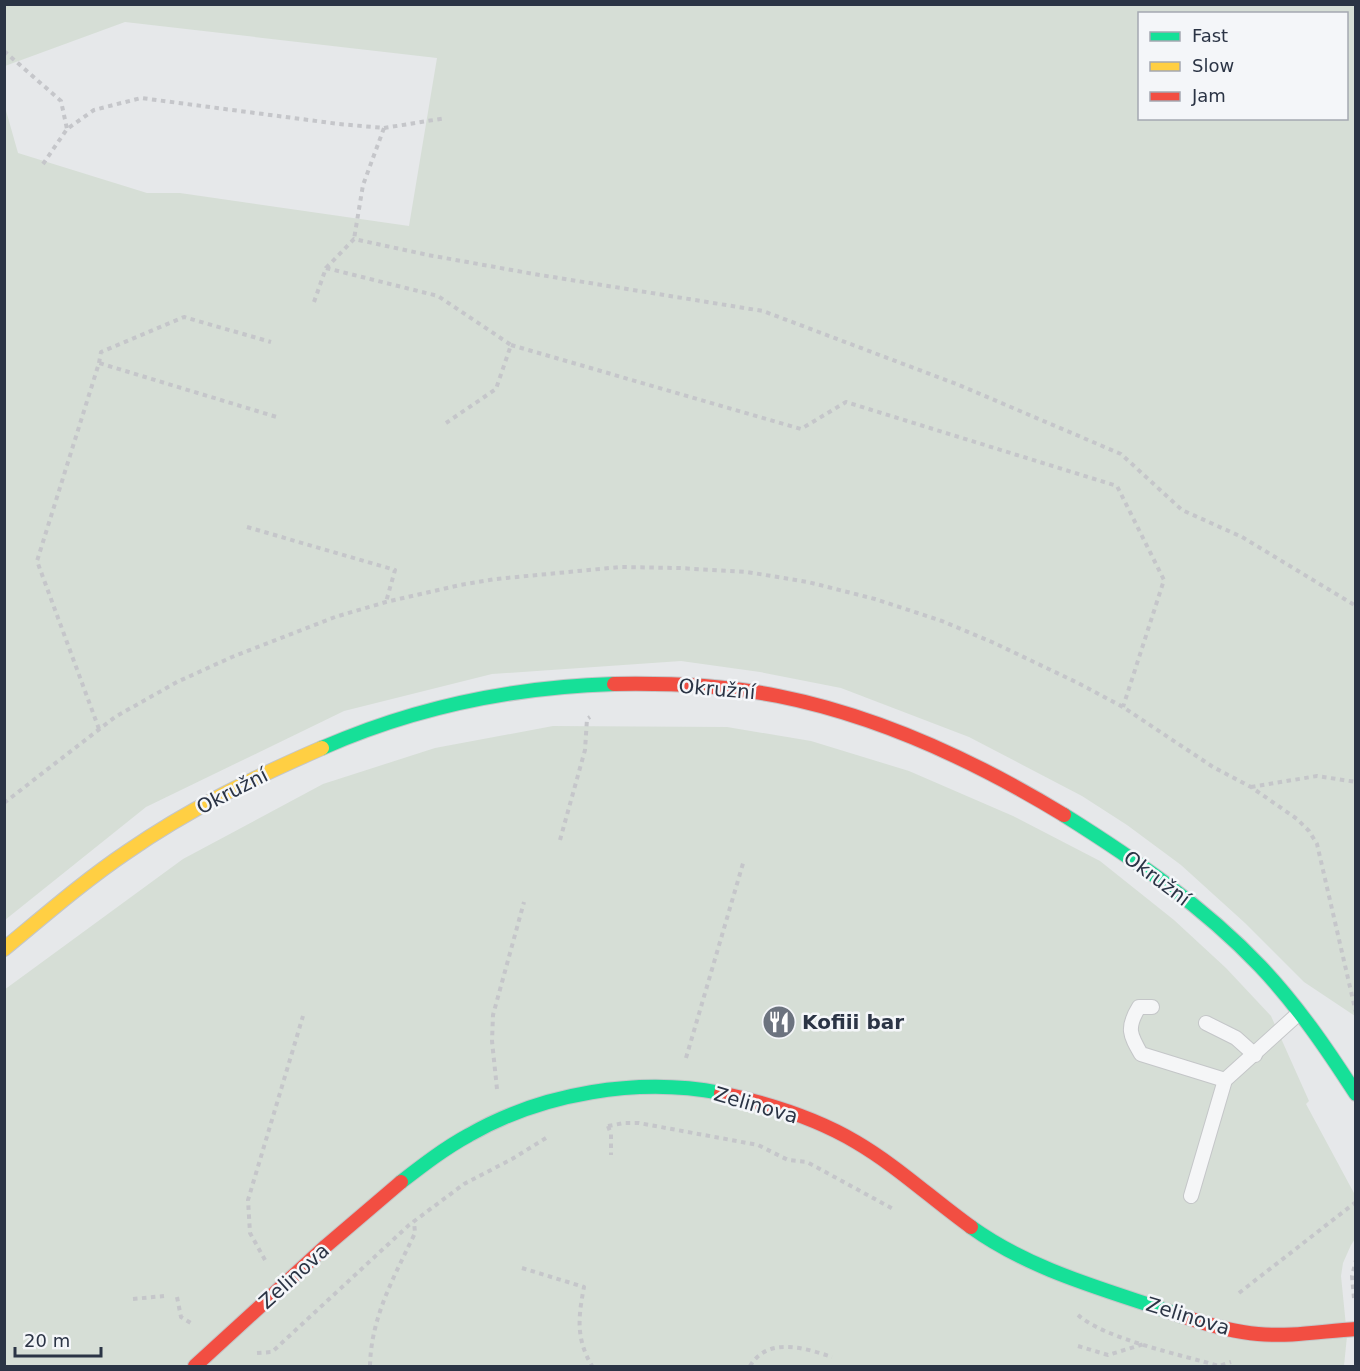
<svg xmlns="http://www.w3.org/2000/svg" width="1360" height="1371" font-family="'DejaVu Sans',sans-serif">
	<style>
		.green { fill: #d6ded6; fill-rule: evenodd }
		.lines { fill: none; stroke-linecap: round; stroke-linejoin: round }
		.lane-casing { stroke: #c4c6c8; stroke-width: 16 }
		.fast-casing { stroke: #c4c6c8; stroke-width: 16 }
		.slow-casing { stroke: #c4c6c8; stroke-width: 16 }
		.jam-casing { stroke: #c4c6c8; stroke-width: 16 }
		.path { stroke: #c5c6ca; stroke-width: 4; stroke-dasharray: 4.5 4.5; stroke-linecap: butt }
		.lane { stroke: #f5f6f7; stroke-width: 14 }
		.fast { stroke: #16e098; stroke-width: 14 }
		.slow { stroke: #ffcf43; stroke-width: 14 }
		.jam { stroke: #f24e42; stroke-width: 14 }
		.labels { text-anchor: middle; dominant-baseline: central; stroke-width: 5; stroke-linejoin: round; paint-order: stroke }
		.street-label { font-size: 20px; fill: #2b3445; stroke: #f4f6f9 }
		.poi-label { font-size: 20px; font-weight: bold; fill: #2b3445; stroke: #f4f6f9; text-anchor: start }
	</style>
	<rect width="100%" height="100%" fill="#e6e8ea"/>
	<g class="green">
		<path d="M 5,4 L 1355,5 L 1355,1016 L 1304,982 L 1245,923 L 1181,865 L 1127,825 L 1082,796 L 969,737 L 841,688 L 760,672 L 681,661 L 492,674 L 344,711 L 146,807 L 5,920 L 5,107 L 18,153 L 147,193 L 180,193 L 409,226 L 437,58 L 125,22 L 5,66 ZM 1140,14 L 1346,14 L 1346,118 L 1140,118 Z"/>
		<path d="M 553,726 L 727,727 L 811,741 L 909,771 L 1013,816 L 1100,861 L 1174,920 L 1226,968 L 1271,1016 L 1309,1101 L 1306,1104 L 1355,1195 L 1355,1239 L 1351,1245 L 1343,1263 L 1341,1276 L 1347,1336 L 1344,1366 L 5,1366 L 4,990 L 183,859 L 323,784 L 435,748 Z"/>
	</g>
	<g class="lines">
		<defs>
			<g id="lane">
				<path d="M 1152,1007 L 1139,1007 C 1126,1028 1130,1035 1141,1054 L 1225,1080"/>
				<path d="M 1206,1023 L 1236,1038 L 1255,1055"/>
				<path d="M 1191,1196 L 1225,1080 L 1299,1013"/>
			</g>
			<g id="fast">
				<path d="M 322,748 C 413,708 514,687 614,684"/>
				<path d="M 1064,815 C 1134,859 1203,906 1260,966 C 1297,1005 1327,1049 1356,1094"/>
				<path d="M 401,1182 C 423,1165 445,1148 469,1135 C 542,1093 638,1077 721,1093"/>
				<path d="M 971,1227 C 1035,1273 1112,1291 1185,1317"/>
			</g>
			<path id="slow" d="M 4,949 C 44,916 84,881 127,852 C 189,809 253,778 322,748"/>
			<g id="jam">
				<path d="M 614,684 C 668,683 724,685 778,696 C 879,716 977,762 1064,815"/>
				<path d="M 721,1093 C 767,1103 816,1118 856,1142 C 897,1166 932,1199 971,1227"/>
				<path d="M 1185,1317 C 1209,1325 1233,1332 1258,1334 C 1291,1337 1323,1331 1356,1329"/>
				<path d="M 195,1366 L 326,1246 L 401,1182"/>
			</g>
		</defs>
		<use href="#lane" class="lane-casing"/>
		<use href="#fast" class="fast-casing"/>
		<use href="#slow" class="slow-casing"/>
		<use href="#jam" class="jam-casing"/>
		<g class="path">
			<path d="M 4,51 L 61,101 L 67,129"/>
			<path d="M 384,128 L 446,118"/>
			<path d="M 43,164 L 67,129 L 94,110 L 141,98 L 339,124 L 384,128 L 363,185 L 354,239"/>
			<path d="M 326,268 L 354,239 L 428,255 L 534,274 L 763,311 L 959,385 L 1121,454 L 1182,510 L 1242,537 L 1356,606"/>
			<path d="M 314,302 L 326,268 L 438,296 L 511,345 L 496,389 L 446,423"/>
			<path d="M 511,345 L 801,429 L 846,402 L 1117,486 L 1164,580 L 1123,707"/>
			<path d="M 99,363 L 101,352 L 184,317 L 271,342"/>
			<path d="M 247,527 L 395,570 L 386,602"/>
			<path d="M 99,729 L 37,561 L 99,363 L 280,418"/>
			<path d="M 1251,787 L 1317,776 L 1356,782"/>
			<path d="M 4,803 L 115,717 L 177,682 L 232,657 L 335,617 L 386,602 L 460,585 L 496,579 L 620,567 L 679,568 L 747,572 L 808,582 L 875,599 L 942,621 L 992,642 L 1078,683 L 1123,707 L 1213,767 L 1251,787 L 1297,819 L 1309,831 L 1317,844 L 1356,1013"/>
			<path d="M 560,840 L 585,750 L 587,719 L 590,717"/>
			<path d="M 686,1058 L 744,860"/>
			<path d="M 497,1089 L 492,1041 L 493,1015 L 524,902"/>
			<path d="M 608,1126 L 624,1123 L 639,1123 L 758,1145 L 788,1160 L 807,1162 L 895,1210"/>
			<path d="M 608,1126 L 611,1134 L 611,1155"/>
			<path d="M 265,1260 L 250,1233 L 248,1200 L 303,1016"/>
			<path d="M 522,1268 L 584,1287 C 578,1318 576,1339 592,1366"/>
			<path d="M 1239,1293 L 1356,1202"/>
			<path d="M 177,1297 L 181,1317 L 194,1325"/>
			<path d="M 1354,1298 L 1352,1276 L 1356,1260"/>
			<path d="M 133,1299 L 164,1296"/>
			<path d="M 1078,1315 C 1105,1339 1182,1355 1219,1366 L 1231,1362"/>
			<path d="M 1078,1346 L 1108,1355 L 1144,1344"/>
			<path d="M 257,1353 L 272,1352 L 409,1225 L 464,1184 L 512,1159 L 546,1138"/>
			<path d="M 370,1366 C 371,1317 394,1277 415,1233 L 414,1221"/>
			<path d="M 750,1366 C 768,1336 805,1348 832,1357"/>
		</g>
		<use href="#lane" class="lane"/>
		<use href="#fast" class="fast"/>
		<use href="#slow" class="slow"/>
		<use href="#jam" class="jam"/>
	</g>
	<defs>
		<symbol id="restaurant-disc" viewBox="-11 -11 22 22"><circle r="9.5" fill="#6c737f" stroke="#f4f6f9"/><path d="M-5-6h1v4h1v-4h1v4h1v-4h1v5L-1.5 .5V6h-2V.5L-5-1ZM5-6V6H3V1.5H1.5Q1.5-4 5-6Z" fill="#fff"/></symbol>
	</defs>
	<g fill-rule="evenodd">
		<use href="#restaurant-disc" x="760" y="1003" width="38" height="38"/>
	</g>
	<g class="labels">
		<g class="street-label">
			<text transform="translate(717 689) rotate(5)">Okružní</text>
			<text transform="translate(232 791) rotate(-27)">Okružní</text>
			<text transform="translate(1157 878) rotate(37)">Okružní</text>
			<text transform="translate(756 1105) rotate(16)">Zelinova</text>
			<text transform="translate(294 1276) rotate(-42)">Zelinova</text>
			<text transform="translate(1188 1316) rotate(17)">Zelinova</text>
		</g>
		<g class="poi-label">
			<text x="802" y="1022">Kofiii bar</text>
		</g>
	</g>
	<rect width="1360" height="1371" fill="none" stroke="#2b3445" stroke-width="12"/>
	<rect x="1138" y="12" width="210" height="108" fill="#f4f6f9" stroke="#a4a8b1" stroke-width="1.5"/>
	<rect x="1150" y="32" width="30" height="9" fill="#16e098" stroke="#a4a8b1" stroke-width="1.5"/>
	<text x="1192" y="42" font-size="18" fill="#2b3445">Fast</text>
	<rect x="1150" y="62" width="30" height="9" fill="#ffcf43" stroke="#a4a8b1" stroke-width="1.5"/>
	<text x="1192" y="72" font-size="18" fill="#2b3445">Slow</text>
	<rect x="1150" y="92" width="30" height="9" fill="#f24e42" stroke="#a4a8b1" stroke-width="1.5"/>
	<text x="1192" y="102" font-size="18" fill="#2b3445">Jam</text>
	<path d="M15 1347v9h86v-9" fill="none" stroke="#2b3445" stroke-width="3"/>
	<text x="24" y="1347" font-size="18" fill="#2b3445" stroke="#f4f6f9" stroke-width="4.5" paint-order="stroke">20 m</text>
</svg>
